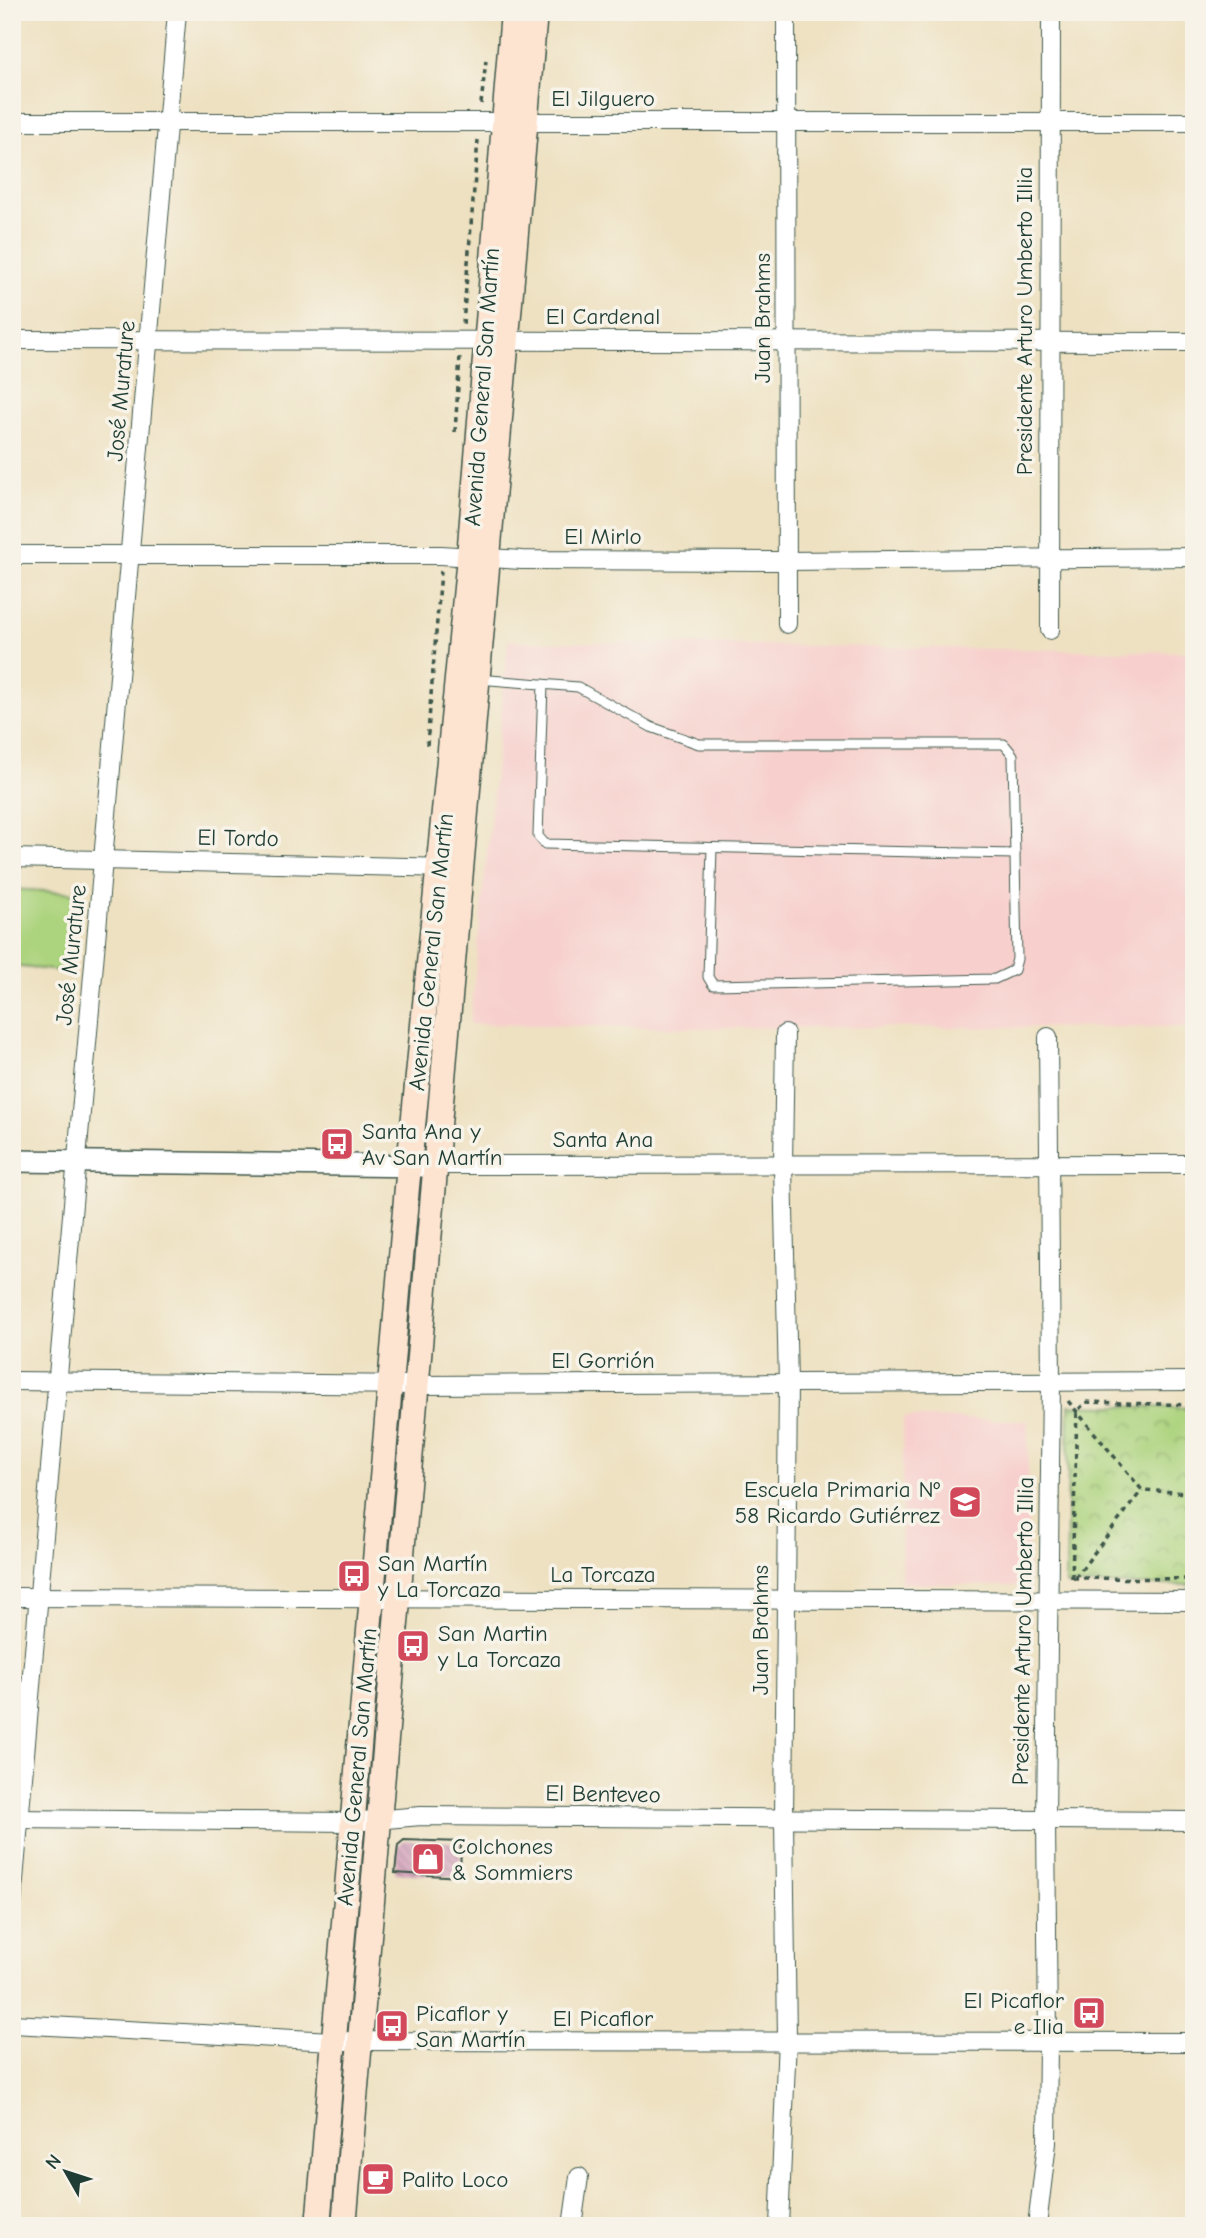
<svg xmlns="http://www.w3.org/2000/svg" width="1206" height="2238" font-family="'Comic Neue',sans-serif">
	<style>
		.built { fill: #f7d0cd }
		.grass { fill: #acd37d; stroke: #668858; stroke-width: 2 }
		.park { fill: url(#park-crowns); stroke: #668858; stroke-width: 2 }
		.building { fill: url(#building-back-hatch) }
		.lines { fill: none; stroke-linecap: round; stroke-linejoin: round }
		.service-casing { stroke: #3e5649; stroke-width: 11 }
		.minor-casing { stroke: #3e5649; stroke-width: 20 }
		.tertiary-casing { stroke: #3e5649; stroke-width: 24 }
		.secondary-casing { stroke: #3e5649; stroke-width: 27 }
		.path { stroke: #3e5649; stroke-width: 3.5; stroke-dasharray: 5 5; stroke-linecap: butt }
		.service { stroke: #fff; stroke-width: 9 }
		.minor { stroke: #fff; stroke-width: 18 }
		.tertiary { stroke: #fff; stroke-width: 21 }
		.secondary { stroke: #fde4d1; stroke-width: 24 }
		.labels { text-anchor: middle; dominant-baseline: central; stroke-width: 7; stroke-linejoin: round; paint-order: stroke }
		.street-label { font-size: 23px; fill: #1f3d34; stroke: #f7f3e8 }
		.poi-label { font-size: 23px; fill: #1f3d34; stroke: #f7f3e8; text-anchor: start }
	</style>
	<defs>
		<pattern id="park-crowns" width="20" height="18" patternUnits="userSpaceOnUse" patternTransform="scale(1.75)"><rect width="20" height="18" fill="#acd37d"/><path d="M2 6a3 3 0 1 1 6 0M12 15a3 3 0 1 1 6 0" fill="none" stroke="#8bac67"/></pattern>
		<pattern id="building-back-hatch" width="6" height="6" patternUnits="userSpaceOnUse" patternTransform="scale(1.75)"><rect width="6" height="6" fill="#d09ab7"/><path d="M-1 5l2 2M0 0l6 6M5-1l2 2" fill="none" stroke="#a87f96"/></pattern>
	</defs>
	<rect width="100%" height="100%" fill="#f7f3e8"/>
	<filter id="ink" filterUnits="userSpaceOnUse"><feTurbulence type="fractalNoise" baseFrequency=".0143" numOctaves="2"/><feDisplacementMap in="SourceGraphic" scale="14" xChannelSelector="R" yChannelSelector="G"/><feConvolveMatrix kernelMatrix="1 2 1 2 8 2 1 2 1" color-interpolation-filters="sRGB"/></filter>
	<filter id="wash" filterUnits="userSpaceOnUse"><feTurbulence type="fractalNoise" baseFrequency=".00686" numOctaves="4" result="noise"/><feDisplacementMap in="SourceGraphic" scale="28" xChannelSelector="R" yChannelSelector="G"/><feGaussianBlur stdDeviation="1.57" result="paint"/><feColorMatrix in="noise" values="0 0 0 0 0 0 0 0 0 0 0 0 0 0 0 0 0 1.4 0 .05"/><feComposite in="paint" operator="in"/></filter>
	<g filter="url(#wash)">
		<rect width="100%" height="100%" fill="#eee1c1"/>
		<g class="built">
			<path d="M 508,641 L 1194,652 L 1194,1027 L 677,1028 L 470,1024 Z"/>
			<path d="M 903,1417 L 1028,1421 L 1028,1587 L 901,1583 Z"/>
		</g>
		<path class="grass" d="M 12,889 L 76,893 L 70,972 L 12,966 Z"/>
		<path class="park" d="M 1069,1405 L 1194,1408 L 1194,1585 L 1066,1585 Z"/>
		<g id="blocks">
			<path class="building" d="M 404,1840 L 461,1842 L 460,1877 L 395,1873 L 398,1845 Z"/>
		</g>
	</g>
	<g filter="url(#ink)">
		<use href="#blocks" fill-opacity="0" stroke="#3e5649" stroke-width="2"/>
		<g class="lines">
			<defs>
				<g id="service">
					<path d="M 478,679 L 578,687 L 651,727 L 699,744 L 1004,744 L 1013,755 L 1017,959 L 1014,970 L 995,979 L 713,985 L 708,977 L 712,848"/>
					<path d="M 543,684 L 538,836 L 545,844 L 1015,854"/>
				</g>
				<g id="minor">
					<path d="M 786,12 L 787,624"/>
					<path d="M 12,122 L 1194,122"/>
					<path d="M 12,340 L 1194,342"/>
					<path d="M 12,555 L 441,555 L 522,560 L 786,561 L 1194,557"/>
					<path d="M 1050,630 L 1051,12"/>
					<path d="M 12,858 L 450,868"/>
					<path d="M 435,1165 L 1194,1164"/>
					<path d="M 12,1381 L 417,1385 L 1194,1381"/>
					<path d="M 12,1597 L 1194,1601"/>
					<path d="M 12,1819 L 351,1822 L 421,1816 L 1194,1821"/>
					<path d="M 12,1903 L 177,12"/>
					<path d="M 12,2024 L 333,2041 L 1194,2042"/>
					<path d="M 572,2226 L 579,2177"/>
					<path d="M 779,2226 L 787,2039 L 784,1820 L 788,1384 L 783,1165 L 785,1034"/>
					<path d="M 1037,2226 L 1047,2143 L 1048,2041 L 1046,1820 L 1051,1381 L 1048,1037"/>
				</g>
				<path id="tertiary" d="M 12,1161 L 426,1166"/>
				<g id="secondary">
					<path d="M 318,2226 L 407,1187 L 469,557 L 513,12"/>
					<path d="M 344,2226 L 535,12"/>
				</g>
			</defs>
			<use href="#service" class="service-casing"/>
			<use href="#minor" class="minor-casing"/>
			<use href="#tertiary" class="tertiary-casing"/>
			<use href="#secondary" class="secondary-casing"/>
			<g class="path">
				<path d="M 481,104 L 486,60"/>
				<path d="M 463,324 L 478,140"/>
				<path d="M 455,432 L 460,356"/>
				<path d="M 427,745 L 441,571"/>
				<path d="M 1068,1401 L 1142,1490 L 1189,1493"/>
				<path d="M 1194,1473 L 1189,1493 L 1194,1517"/>
				<path d="M 1072,1578 L 1077,1411 L 1086,1402 L 1194,1405"/>
				<path d="M 1073,1578 L 1194,1579"/>
				<path d="M 1075,1578 L 1142,1490"/>
			</g>
			<use href="#service" class="service"/>
			<use href="#minor" class="minor"/>
			<use href="#tertiary" class="tertiary"/>
			<use href="#secondary" class="secondary"/>
		</g>
	</g>
	<defs>
		<symbol id="bus-square" viewBox="-11 -11 22 22"><rect x="-9" y="-9" width="18" height="18" rx="4" fill="#d1495b" stroke="#f7f3e8"/><path d="M-5-6H5V4H4V6H2V4H-2V6H-4V4H-5ZM-3.5-4V0h7V-4ZM-3.5 1.2v1.5H-2V1.2ZM2 1.2v1.5H3.5V1.2Z" fill="#fff"/></symbol>
		<symbol id="school-square" viewBox="-11 -11 22 22"><rect x="-9" y="-9" width="18" height="18" rx="4" fill="#d1495b" stroke="#f7f3e8"/><path d="M0-5L7-2L0 1L-7-2ZM-4 1L0 2.5L4 1V4Q0 6-4 4Z" fill="#fff"/></symbol>
		<symbol id="shop-square" viewBox="-11 -11 22 22"><rect x="-9" y="-9" width="18" height="18" rx="4" fill="#d1495b" stroke="#f7f3e8"/><path d="M-5-2.5h2.3a2.7 3.5 0 0 1 5.4 0H5L5.5 6h-11ZM-1.5-2.5h3a1.5 2.3 0 0 0-3 0Z" fill="#fff"/></symbol>
		<symbol id="cafe-square" viewBox="-11 -11 22 22"><rect x="-9" y="-9" width="18" height="18" rx="4" fill="#d1495b" stroke="#f7f3e8"/><path d="M-5.5-4.5H6V0H3Q3 3.5 0 3.5H-2.5Q-5.5 3.5-5.5 0ZM3-3.2v2h1.7v-2ZM-6 4.5H4V6H-6Z" fill="#fff"/></symbol>
	</defs>
	<g fill-rule="evenodd">
		<use href="#bus-square" x="318" y="1125" width="38" height="38"/>
		<use href="#school-square" x="946" y="1483" width="38" height="38"/>
		<use href="#bus-square" x="335" y="1557" width="38" height="38"/>
		<use href="#bus-square" x="394" y="1627" width="38" height="38"/>
		<use href="#shop-square" x="409" y="1840" width="38" height="38"/>
		<use href="#bus-square" x="1070" y="1994" width="38" height="38"/>
		<use href="#bus-square" x="373" y="2007" width="38" height="38"/>
		<use href="#cafe-square" x="359" y="2160" width="38" height="38"/>
	</g>
	<g class="labels">
		<g class="street-label">
			<text x="603" y="98">El Jilguero</text>
			<text x="603" y="316">El Cardenal</text>
			<text transform="translate(762 318) rotate(-90)">Juan Brahms</text>
			<text transform="translate(1024 321) rotate(-90)">Presidente Arturo Umberto Illia</text>
			<text transform="translate(482 387) rotate(-86)">Avenida General San Martín</text>
			<text transform="translate(121 391) rotate(-85)">José Murature</text>
			<text x="603" y="536">El Mirlo</text>
			<text transform="translate(238 838) rotate(1)">El Tordo</text>
			<text transform="translate(431 952) rotate(-84)">Avenida General San Martín</text>
			<text transform="translate(71 955) rotate(-84)">José Murature</text>
			<text x="603" y="1139">Santa Ana</text>
			<text x="603" y="1360">El Gorrión</text>
			<text x="603" y="1574">La Torcaza</text>
			<text transform="translate(760 1630) rotate(-90)">Juan Brahms</text>
			<text transform="translate(1023 1631) rotate(-89)">Presidente Arturo Umberto Illia</text>
			<text transform="translate(357 1767) rotate(-85)">Avenida General San Martín</text>
			<text transform="translate(603 1794) rotate(1)">El Benteveo</text>
			<text x="603" y="2018">El Picaflor</text>
		</g>
		<g class="poi-label">
			<text x="362" y="1131">Santa Ana y<tspan x="362" dy="26">Av San Martín</tspan></text>
			<text x="940" y="1489" text-anchor="end">Escuela Primaria Nº<tspan x="940" dy="26">58 Ricardo Gutiérrez</tspan></text>
			<text x="378" y="1563">San Martín<tspan x="378" dy="26">y La Torcaza</tspan></text>
			<text x="438" y="1633">San Martin<tspan x="438" dy="26">y La Torcaza</tspan></text>
			<text x="452" y="1846">Colchones<tspan x="452" dy="26">&amp; Sommiers</tspan></text>
			<text x="1064" y="2000" text-anchor="end">El Picaflor<tspan x="1064" dy="26">e Ilia</tspan></text>
			<text x="416" y="2013">Picaflor y<tspan x="416" dy="26">San Martín</tspan></text>
			<text x="402" y="2179">Palito Loco</text>
		</g>
	</g>
	<rect width="1206" height="2238" fill="none" stroke="#f7f3e8" stroke-width="42"/>
	<g transform="translate(66 2172) rotate(309)" stroke="#f7f3e8" stroke-width="5" paint-order="stroke">
	<path d="M0-5L12 26L0 18L-12 26Z" fill="#1f3d34"/>
	<text y="-10" font-size="19" font-weight="bold" text-anchor="middle" fill="#1f3d34">N</text>
	</g>
</svg>
